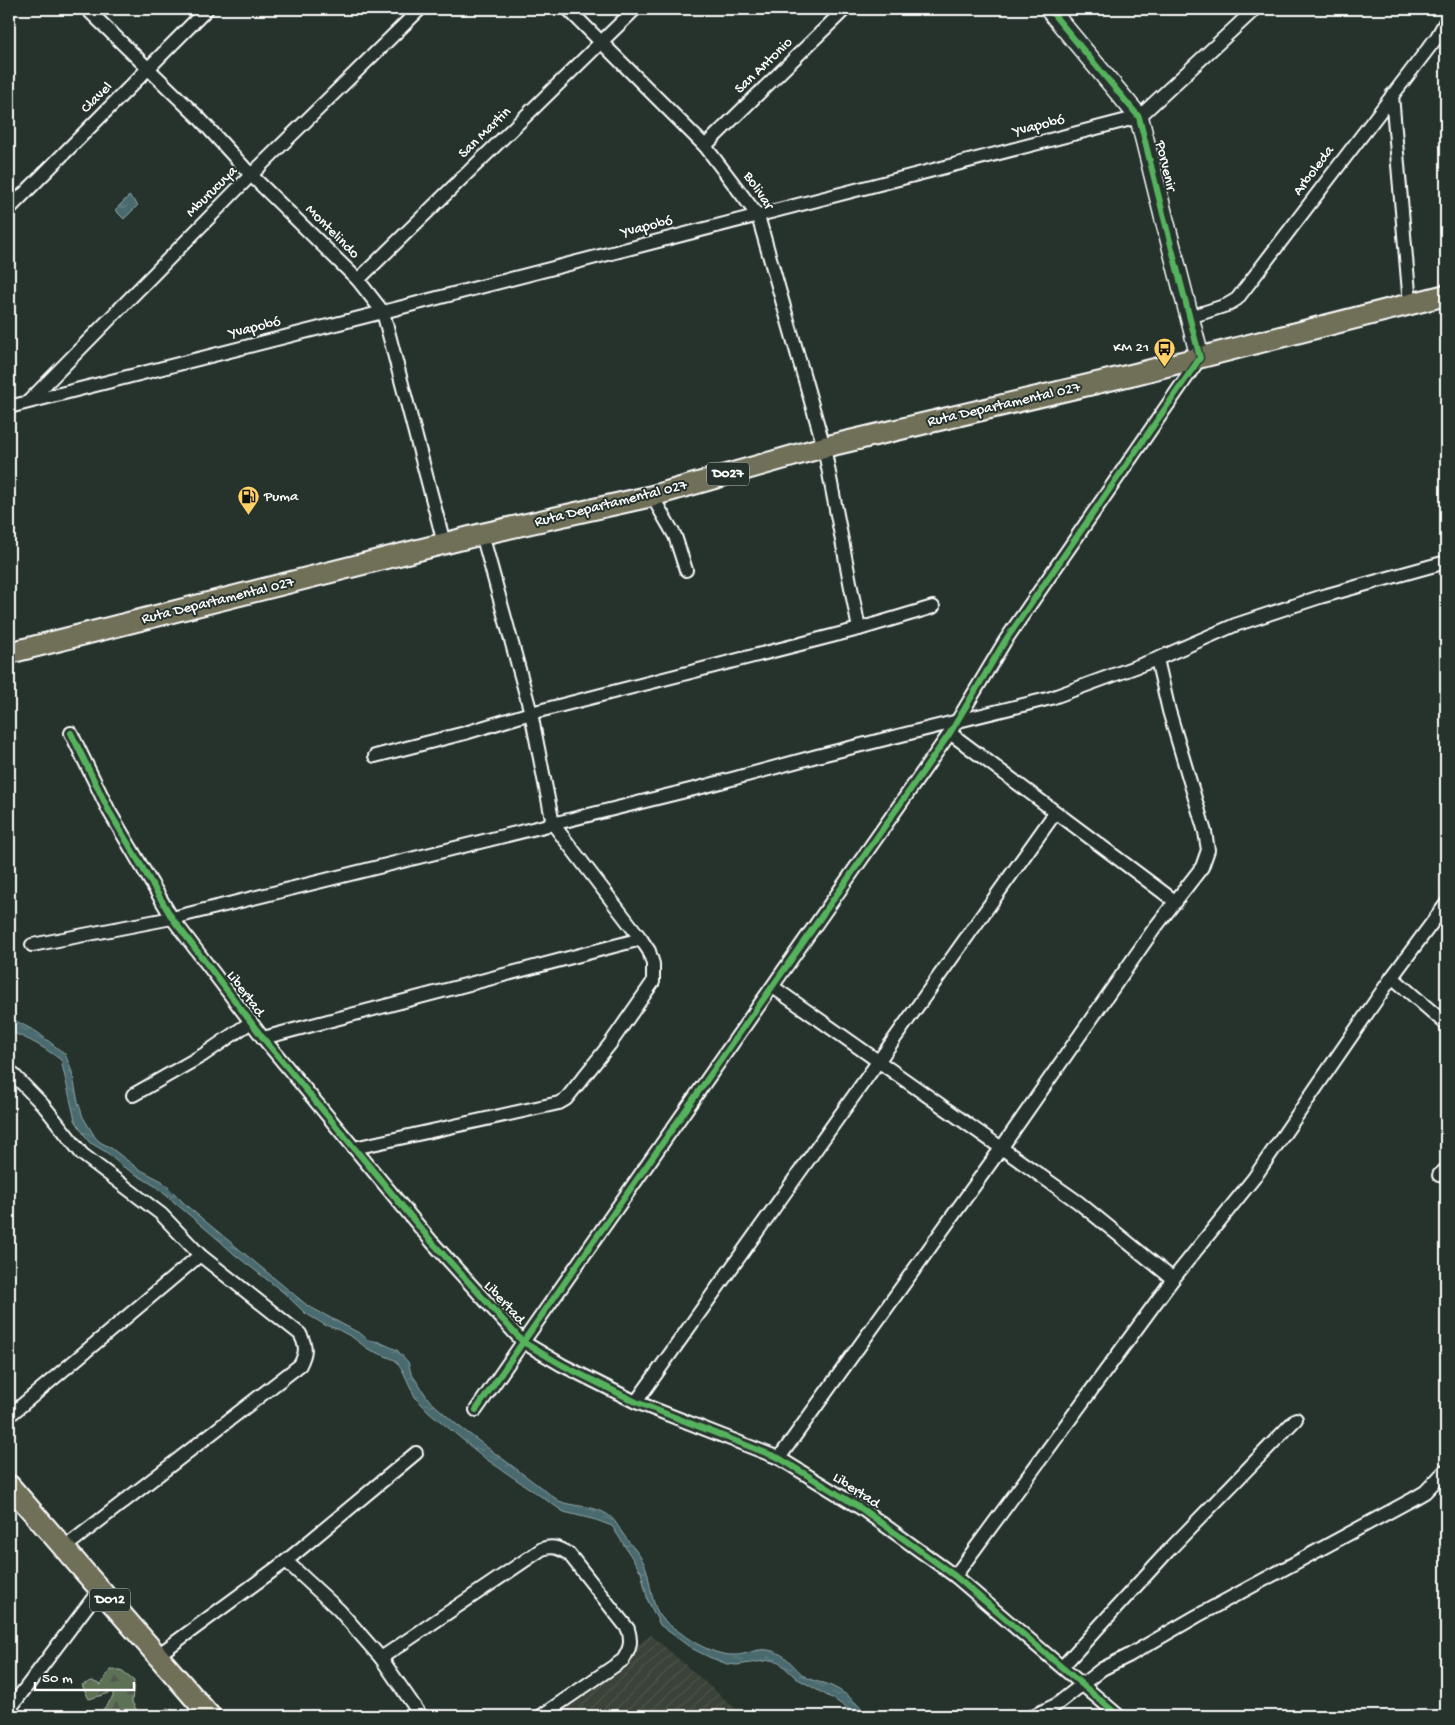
<svg xmlns="http://www.w3.org/2000/svg" width="1455" height="1725" font-family="'Gochi Hand',sans-serif">
	<style>
		.industrial { fill: url(#industrial-furrows) }
		.forest { fill: url(#forest-firs); stroke: #aeb8aa }
		.water { fill: url(#water-ripples); stroke: #91a6a8 }
		.lines { fill: none; stroke-linecap: round; stroke-linejoin: round }
		.street-casing { stroke: #fff; stroke-width: 16 }
		.secondary-casing { stroke: #fff; stroke-width: 21 }
		.primary-casing { stroke: #fff; stroke-width: 24 }
		.street { stroke: #26332d; stroke-width: 12 }
		.secondary { stroke: #26332d; stroke-width: 18 }
		.primary { stroke: #706f59; stroke-width: 20 }
		.cycleway-casing { stroke: #26332d; stroke-width: 9 }
		.cycleway { stroke: #56b35d; stroke-width: 6 }
		.labels { text-anchor: middle; dominant-baseline: central; stroke-width: 4; stroke-linejoin: round; paint-order: stroke }
		.shield { fill: #26332d; stroke: #bec2c0; stroke-width: 1 }
		.shield-label { font-size: 14px; font-weight: bold; fill: #fff }
		.street-label { font-size: 15px; fill: #fff; stroke: #26332d }
		.poi-label { font-size: 15px; fill: #fff; stroke: #26332d; text-anchor: end }
	</style>
	<defs>
		<pattern id="industrial-furrows" width="10" height="10" patternUnits="userSpaceOnUse" patternTransform="scale(1.25)"><rect width="10" height="10" fill="#3a4238"/><path d="M-1 1l2-2M0 10L10 0M9 11l2-2" fill="none" stroke="#4e554c"/></pattern>
		<pattern id="forest-firs" width="22" height="20" patternUnits="userSpaceOnUse" patternTransform="scale(1.25)"><rect width="22" height="20" fill="#5d7255"/><path d="M5 1l3.5 6h-7zM16 11l3.5 6h-7z" fill="#52594f"/></pattern>
		<pattern id="water-ripples" width="26" height="14" patternUnits="userSpaceOnUse" patternTransform="scale(1.25)"><rect width="26" height="14" fill="#486a6e"/><path d="M2 4q2-2 4 0t4 0M15 11q2-2 4 0t4 0" fill="none" stroke="#638084"/></pattern>
	</defs>
	<rect width="100%" height="100%" fill="#26332d"/>
	<filter id="ink" filterUnits="userSpaceOnUse"><feTurbulence type="fractalNoise" baseFrequency=".02" numOctaves="2"/><feDisplacementMap in="SourceGraphic" scale="10" xChannelSelector="R" yChannelSelector="G"/><feConvolveMatrix kernelMatrix="1 2 1 2 8 2 1 2 1" color-interpolation-filters="sRGB"/></filter>
	<g filter="url(#ink)">
		<path class="industrial" d="M 651,1635 L 744,1716 L 540,1716 Z"/>
		<g class="forest">
			<path d="M 110,1670 L 120,1670 L 134,1681 L 132,1702 L 140,1716 L 98,1716 L 113,1697 L 113,1692 L 89,1699 L 82,1685 L 92,1681 L 101,1685 Z"/>
			<path d="M 167,1708 L 191,1716 L 156,1716 Z"/>
		</g>
		<g class="water">
			<path d="M 129,196 L 138,205 L 124,219 L 115,210 Z"/>
			<path d="M 9,1020 L 16,1021 L 37,1032 L 65,1054 L 72,1072 L 78,1102 L 83,1117 L 95,1137 L 100,1142 L 111,1148 L 137,1168 L 162,1181 L 188,1207 L 308,1306 L 361,1334 L 368,1340 L 379,1342 L 397,1350 L 408,1362 L 411,1373 L 429,1400 L 456,1424 L 559,1501 C 573,1507 589,1505 603,1512 C 615,1518 616,1524 623,1534 C 631,1546 641,1554 646,1568 C 651,1584 651,1606 662,1618 C 668,1625 679,1631 686,1637 C 699,1646 719,1656 735,1655 C 747,1655 756,1648 768,1650 C 790,1654 792,1669 808,1678 C 814,1682 822,1682 829,1685 C 844,1691 858,1703 867,1716 L 855,1716 L 851,1711 L 835,1700 L 796,1678 L 779,1662 L 771,1660 L 737,1665 L 727,1664 L 709,1657 L 691,1648 L 660,1625 L 648,1601 L 641,1572 L 612,1526 L 596,1520 L 564,1512 L 486,1459 L 428,1411 L 415,1397 L 402,1369 L 395,1360 L 368,1349 L 352,1337 L 337,1329 L 325,1325 L 305,1313 L 283,1292 L 234,1254 L 220,1241 L 155,1186 L 122,1166 L 106,1152 L 89,1142 L 75,1120 L 61,1060 C 42,1046 31,1040 9,1031 Z"/>
		</g>
		<g class="lines">
			<defs>
				<g id="street">
					<path d="M 87,9 L 200,119 L 251,175 L 358,280 L 383,312 L 444,543"/>
					<path d="M 568,9 L 705,146 L 758,216 L 824,447 L 859,629"/>
					<path d="M 1392,95 L 1410,304"/>
					<path d="M 705,146 L 845,9"/>
					<path d="M 9,209 L 207,9"/>
					<path d="M 358,280 L 635,9"/>
					<path d="M 1190,317 L 1227,305 L 1237,299 L 1437,37 L 1446,21"/>
					<path d="M 30,400 L 251,175 L 420,9"/>
					<path d="M 9,407 L 383,312 L 1139,117 L 1255,9"/>
					<path d="M 652,496 L 675,536 L 686,570"/>
					<path d="M 71,733 L 109,811 L 172,918 L 263,1038 L 432,1242 L 523,1342 L 562,1365 L 636,1402 L 779,1458 L 862,1509 L 955,1576 L 1119,1716"/>
					<path d="M 950,733 L 1176,902"/>
					<path d="M 375,756 L 465,733 L 531,713 L 859,629 L 933,607"/>
					<path d="M 32,945 L 172,918 L 702,787 L 817,756 L 1051,698 L 1157,659 L 1235,625 L 1320,597 L 1446,562"/>
					<path d="M 1392,977 L 1446,1024"/>
					<path d="M 773,987 L 1078,1202 L 1173,1279"/>
					<path d="M 263,1038 L 641,939"/>
					<path d="M 9,1070 L 44,1106 L 82,1154 L 161,1214 L 200,1255 L 300,1334 C 307,1347 306,1353 300,1365 L 64,1548"/>
					<path d="M 133,1095 L 203,1055 L 251,1022"/>
					<path d="M 354,1148 L 559,1103 L 566,1099 L 610,1044 L 653,982 L 653,964 L 649,951 L 641,939 L 553,824 L 531,713 L 482,534"/>
					<path d="M 1439,1175 L 1446,1169"/>
					<path d="M 636,1402 L 1055,813"/>
					<path d="M 476,1410 L 523,1342 L 950,733 L 1005,641 L 1200,358"/>
					<path d="M 9,1416 L 200,1255"/>
					<path d="M 779,1458 L 1002,1147 L 1154,929 L 1202,867 L 1208,850 L 1205,832 L 1169,711 L 1157,659"/>
					<path d="M 286,1561 L 416,1453"/>
					<path d="M 955,1576 L 1173,1279 L 1254,1178 L 1392,977 L 1446,904"/>
					<path d="M 158,1655 L 286,1561 L 339,1610 L 381,1658 L 421,1716"/>
					<path d="M 381,1658 L 542,1549 C 553,1545 559,1548 569,1554 L 628,1629 C 632,1642 630,1649 623,1660 L 541,1716"/>
					<path d="M 1063,1666 L 1168,1551 L 1296,1419"/>
					<path d="M 9,1710 L 100,1589"/>
					<path d="M 1033,1716 L 1056,1705 L 1102,1669 L 1128,1656 L 1197,1616 L 1413,1499 L 1425,1492 L 1446,1470"/>
				</g>
				<path id="secondary" d="M 1049,9 L 1139,117 L 1163,214 L 1200,358"/>
				<g id="primary">
					<path d="M 9,653 L 482,534 L 652,496 L 824,447 L 1135,374 L 1446,295"/>
					<path d="M 9,1485 L 210,1716"/>
				</g>
			</defs>
			<use href="#street" class="street-casing"/>
			<use href="#secondary" class="secondary-casing"/>
			<use href="#primary" class="primary-casing"/>
			<use href="#street" class="street"/>
			<use href="#secondary" class="secondary"/>
			<use href="#primary" class="primary"/>
			<defs>
				<g id="cycleway">
					<path d="M 71,733 L 109,811 L 172,918 L 263,1038 L 432,1242 L 523,1342 L 562,1365 L 636,1402 L 779,1458 L 862,1509 L 955,1576 L 1119,1716"/>
					<path d="M 476,1410 L 523,1342 L 950,733 L 1005,641 L 1200,358 L 1163,214 L 1139,117 L 1049,9"/>
				</g>
			</defs>
			<use href="#cycleway" class="cycleway-casing"/>
			<use href="#cycleway" class="cycleway"/>
		</g>
	</g>
	<defs>
		<symbol id="bus-pin" viewBox="-11 -11 22 30"><path d="M0 17L-7.5 6A9.5 9.5 0 1 1 7.5 6Z" fill="#ffd166" stroke="#26332d"/><path d="M-5-6H5V4H4V6H2V4H-2V6H-4V4H-5ZM-3.5-4V0h7V-4ZM-3.5 1.2v1.5H-2V1.2ZM2 1.2v1.5H3.5V1.2Z" fill="#111"/></symbol>
		<symbol id="fuel-pin" viewBox="-11 -11 22 30"><path d="M0 17L-7.5 6A9.5 9.5 0 1 1 7.5 6Z" fill="#ffd166" stroke="#26332d"/><path d="M-5.5-6h7V0h2V4h1.3V-2.5L3-4.5l.8-.8L6-3V5H2.5V1h-1V6h-7ZM-4.2-4.7v3.2H.2V-4.7Z" fill="#111"/></symbol>
	</defs>
	<g fill-rule="evenodd">
		<use href="#bus-pin" x="1152" y="336" width="25" height="34"/>
		<use href="#fuel-pin" x="236" y="484" width="25" height="34"/>
	</g>
	<g class="labels">
		<g class="shield">
			<rect x="707" y="462.5" width="42" height="23" rx="4"/>
			<rect x="90" y="1588.5" width="40" height="23" rx="4"/>
		</g>
		<g class="shield-label">
			<text x="728" y="474">D027</text>
			<text x="110" y="1600">D012</text>
		</g>
		<g class="street-label">
			<text transform="translate(764 66) rotate(-44)">San Antonio</text>
			<text transform="translate(97 98) rotate(-45)">Clavel</text>
			<text transform="translate(1039 126) rotate(-14)">Yvapobó</text>
			<text transform="translate(485 133) rotate(-44)">San Martin</text>
			<text transform="translate(1165 166) rotate(77)">Porvenir</text>
			<text transform="translate(1314 171) rotate(-53)">Arboleda</text>
			<text transform="translate(758 191) rotate(56)">Bolivar</text>
			<text transform="translate(212 192) rotate(-45)">Mburucuya</text>
			<text transform="translate(647 227) rotate(-14)">Yvapobó</text>
			<text transform="translate(332 232) rotate(45)">Montelindo</text>
			<text transform="translate(255 328) rotate(-14)">Yvapobó</text>
			<text transform="translate(1004 405) rotate(-13)">Ruta Departamental 027</text>
			<text transform="translate(611 504) rotate(-14)">Ruta Departamental 027</text>
			<text transform="translate(218 601) rotate(-14)">Ruta Departamental 027</text>
			<text transform="translate(245 994) rotate(53)">Libertad</text>
			<text transform="translate(504 1303) rotate(47)">Libertad</text>
			<text transform="translate(856 1491) rotate(33)">Libertad</text>
		</g>
		<g class="poi-label">
			<text x="1149" y="348">KM 21</text>
			<text x="264" y="497" text-anchor="start">Puma</text>
		</g>
	</g>
	<rect width="1455" height="1725" fill="none" stroke="#26332d" stroke-width="30"/>
	<rect x="15" y="15" width="1425" height="1695" fill="none" stroke="#fff" stroke-width="2" filter="url(#ink)"/>
	<path d="M35 1682v8h99v-8" fill="none" stroke="#ffffff" stroke-width="2.5"/>
	<text x="42" y="1682" font-size="15" fill="#ffffff" stroke="#26332d" stroke-width="4" paint-order="stroke">50 m</text>
</svg>
